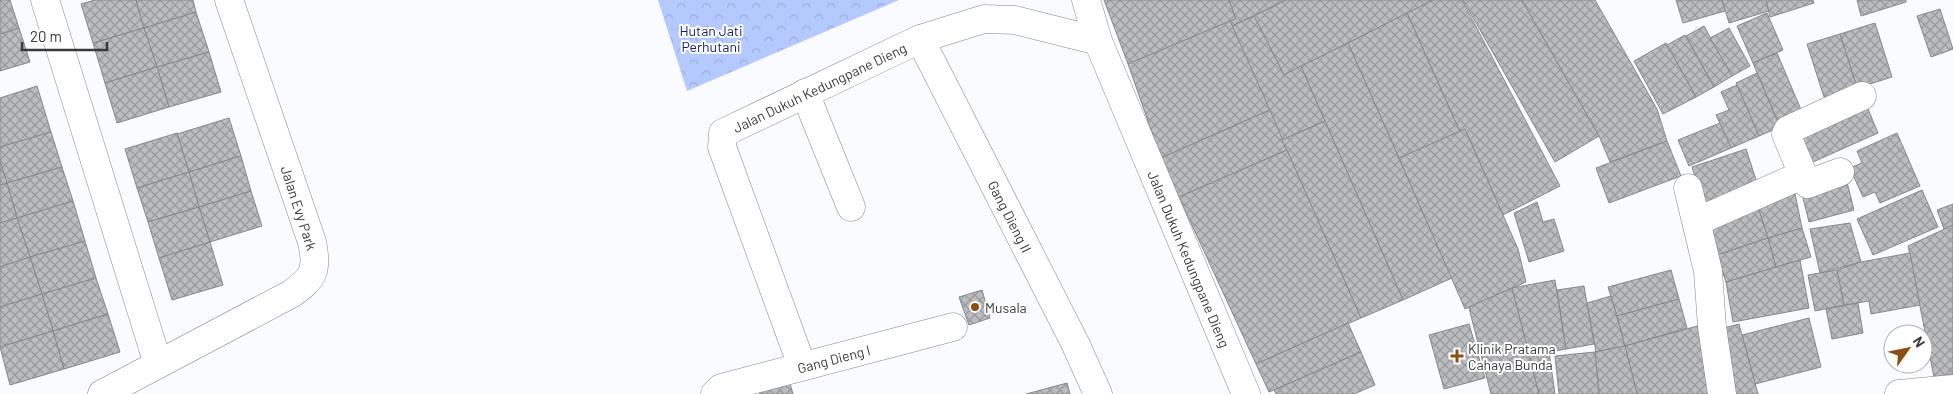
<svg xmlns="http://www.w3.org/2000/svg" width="1953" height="394" font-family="Barlow,sans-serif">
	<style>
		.forest { fill: url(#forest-crowns) }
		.building { fill: url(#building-cross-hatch); stroke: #87888b }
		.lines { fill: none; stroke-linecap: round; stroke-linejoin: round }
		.street-casing { stroke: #848588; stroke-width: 29 }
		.primary-casing { stroke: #848588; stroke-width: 29 }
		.street { stroke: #fff; stroke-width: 28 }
		.primary { stroke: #fff; stroke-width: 28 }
		.poi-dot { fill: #8d4e13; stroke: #fff; stroke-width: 2 }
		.labels { text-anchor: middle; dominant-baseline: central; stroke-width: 4; stroke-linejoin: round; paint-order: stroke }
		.park-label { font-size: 14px; fill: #0f1b6b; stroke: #fff }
		.street-label { font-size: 14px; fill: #38393a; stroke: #fff }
		.poi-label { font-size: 14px; fill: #38393a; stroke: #fff; text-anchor: start }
	</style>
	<defs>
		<pattern id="forest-crowns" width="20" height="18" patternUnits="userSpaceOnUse" patternTransform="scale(1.25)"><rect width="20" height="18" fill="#b4c9fe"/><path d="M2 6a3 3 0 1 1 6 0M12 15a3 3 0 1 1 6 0" fill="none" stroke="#9cadda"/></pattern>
		<pattern id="building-cross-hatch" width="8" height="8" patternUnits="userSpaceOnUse" patternTransform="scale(1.25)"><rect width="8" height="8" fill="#bbbcbf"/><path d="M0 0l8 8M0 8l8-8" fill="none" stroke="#999a9c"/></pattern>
	</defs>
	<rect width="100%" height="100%" fill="#fafbfe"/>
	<path class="forest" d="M 658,0 L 899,0 L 687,91 Z"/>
	<g class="building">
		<path d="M 0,0 L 10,0 L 19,28 L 0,34 Z"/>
		<path d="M 95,0 L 136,0 L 144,28 L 93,43 L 81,4 Z"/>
		<path d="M 136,0 L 193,0 L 196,12 L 144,28 Z"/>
		<path d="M 1104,0 L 1229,0 L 1236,19 L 1128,64 Z"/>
		<path d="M 1229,0 L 1286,0 L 1232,26 L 1230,21 L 1236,19 Z"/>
		<path d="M 1286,0 L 1433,0 L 1284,75 L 1254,16 Z"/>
		<path d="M 1433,0 L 1462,0 L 1560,186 L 1503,215 L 1465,129 L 1460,132 L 1407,13 Z"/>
		<path d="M 1463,0 L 1522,0 L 1599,136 L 1555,162 Z"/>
		<path d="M 1522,0 L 1595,0 L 1657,109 L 1667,141 L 1610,162 L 1599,136 Z"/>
		<path d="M 1676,0 L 1722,0 L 1725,11 L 1683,23 Z"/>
		<path d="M 1722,0 L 1766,0 L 1769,11 L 1729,23 Z"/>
		<path d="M 1766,0 L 1813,0 L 1814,3 L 1770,17 Z"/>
		<path d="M 1857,0 L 1906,0 L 1906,2 L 1861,16 Z"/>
		<path d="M 1940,9 L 1953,49 L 1931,57 L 1917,16 Z"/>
		<path d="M 196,12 L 209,52 L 157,67 L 144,28 Z"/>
		<path d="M 1407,13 L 1460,132 L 1399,158 L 1348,43 Z"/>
		<path d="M 1767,13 L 1783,50 L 1753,63 L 1737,26 Z"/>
		<path d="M 1254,16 L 1284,75 L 1301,66 L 1325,121 L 1282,140 L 1232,26 Z"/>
		<path d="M 1230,21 L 1270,110 L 1161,158 L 1128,64 Z"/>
		<path d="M 1875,23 L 1892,77 L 1857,88 L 1840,34 Z"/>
		<path d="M 1704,26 L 1732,76 L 1714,87 L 1686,36 Z"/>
		<path d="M 19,28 L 30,62 L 0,71 L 0,34 Z"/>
		<path d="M 144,28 L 157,67 L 105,83 L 93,43 Z"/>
		<path d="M 1729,28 L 1750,66 L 1732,76 L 1710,38 Z"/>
		<path d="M 1840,34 L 1857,88 L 1824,97 L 1807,44 Z"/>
		<path d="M 1685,35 L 1714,87 L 1696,97 L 1667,45 Z"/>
		<path d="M 1348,43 L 1452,278 L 1403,300 L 1301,66 Z"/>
		<path d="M 1666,43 L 1696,97 L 1663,114 L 1634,61 Z"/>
		<path d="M 209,52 L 221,92 L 169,107 L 157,67 Z"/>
		<path d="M 1777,53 L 1805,119 L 1781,129 L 1753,63 Z"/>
		<path d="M 157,67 L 169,107 L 117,123 L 105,83 Z"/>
		<path d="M 1757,73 L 1780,127 L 1759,136 L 1736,83 Z"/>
		<path d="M 1737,85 L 1759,136 L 1731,148 L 1716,115 L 1729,110 L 1721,92 Z"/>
		<path d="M 37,86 L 51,132 L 0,147 L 0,98 Z"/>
		<path d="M 1866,104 L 1878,133 L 1804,166 L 1791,137 Z"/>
		<path d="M 1270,110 L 1287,150 L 1179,197 L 1161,158 Z"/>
		<path d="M 229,118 L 241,156 L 189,172 L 177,134 Z"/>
		<path d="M 1325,121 L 1403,300 L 1361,318 L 1282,140 Z"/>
		<path d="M 1720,123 L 1731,148 L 1689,166 L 1678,140 Z"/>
		<path d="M 1465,129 L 1518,249 L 1526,282 L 1465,309 L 1399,158 Z"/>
		<path d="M 51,132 L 62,167 L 7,183 L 0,161 L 0,147 Z"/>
		<path d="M 177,133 L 189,172 L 137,188 L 125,149 Z"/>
		<path d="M 1897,133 L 1920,186 L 1880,203 L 1875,192 L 1863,197 L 1850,168 L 1862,163 L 1857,151 Z"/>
		<path d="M 1667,141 L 1681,176 L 1609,203 L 1596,168 Z"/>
		<path d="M 1746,149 L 1759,189 L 1705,211 L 1692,167 Z"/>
		<path d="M 1287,150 L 1361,318 L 1256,364 L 1179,197 Z"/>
		<path d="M 241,156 L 251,191 L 199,207 L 189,172 Z"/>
		<path d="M 0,161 L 7,183 L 0,185 Z"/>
		<path d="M 62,167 L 73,201 L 17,218 L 7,183 Z"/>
		<path d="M 189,172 L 199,207 L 148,222 L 137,188 Z"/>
		<path d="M 1847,182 L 1854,210 L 1809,222 L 1802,194 Z"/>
		<path d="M 7,183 L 17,218 L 0,223 L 0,185 Z"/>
		<path d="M 1794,189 L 1802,228 L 1768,238 L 1758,207 Z"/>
		<path d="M 1922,190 L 1938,227 L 1873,255 L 1857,219 Z"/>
		<path d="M 251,191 L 262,226 L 210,242 L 199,207 Z"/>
		<path d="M 73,201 L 85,241 L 30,257 L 17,218 Z"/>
		<path d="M 1537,202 L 1543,222 L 1554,219 L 1564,251 L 1529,262 L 1514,213 Z"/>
		<path d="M 1953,204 L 1953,225 L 1944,229 L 1937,210 Z"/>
		<path d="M 199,207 L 210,242 L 159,258 L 148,222 Z"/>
		<path d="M 1758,207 L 1768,238 L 1717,255 L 1709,230 Z"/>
		<path d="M 17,218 L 30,257 L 0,267 L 0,223 Z"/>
		<path d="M 1850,223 L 1861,262 L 1820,273 L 1810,229 Z"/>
		<path d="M 1953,225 L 1953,374 L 1934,377 L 1908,246 Z"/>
		<path d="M 1802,228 L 1811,257 L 1776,267 L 1768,238 Z"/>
		<path d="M 1768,238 L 1776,267 L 1726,282 L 1717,255 Z"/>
		<path d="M 85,241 L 96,278 L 42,294 L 30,257 Z"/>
		<path d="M 210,242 L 223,285 L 172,300 L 159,258 Z"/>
		<path d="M 1910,253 L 1920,305 L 1871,314 L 1869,301 L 1844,305 L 1837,270 L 1861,262 Z"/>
		<path d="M 30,257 L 42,294 L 0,307 L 0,267 Z"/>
		<path d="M 1800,260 L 1809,308 L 1733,322 L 1726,282 Z"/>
		<path d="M 1671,270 L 1679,299 L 1617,316 L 1608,287 Z"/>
		<path d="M 1837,270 L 1844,305 L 1815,311 L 1808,275 Z"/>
		<path d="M 96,278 L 108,314 L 53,331 L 42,294 Z"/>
		<path d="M 1555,280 L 1566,349 L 1549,352 L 1555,394 L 1539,394 L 1512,288 Z"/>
		<path d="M 1584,286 L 1594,344 L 1566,349 L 1557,290 Z"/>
		<path d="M 1512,288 L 1539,394 L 1491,394 L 1470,312 L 1469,307 Z"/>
		<path d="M 982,290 L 990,318 L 969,325 L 959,297 Z"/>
		<path d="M 42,294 L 53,331 L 0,347 L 0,307 Z"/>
		<path d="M 1611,296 L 1625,346 L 1596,352 L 1587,303 Z"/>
		<path d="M 1679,299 L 1687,328 L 1625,346 L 1617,316 Z"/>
		<path d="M 1858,303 L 1863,333 L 1832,339 L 1826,309 Z"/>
		<path d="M 108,314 L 120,352 L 64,369 L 53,331 Z"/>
		<path d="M 1809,318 L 1821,367 L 1755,384 L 1742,335 Z"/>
		<path d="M 1348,323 L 1361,352 L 1269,392 L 1256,364 Z"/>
		<path d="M 1469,324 L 1485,378 L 1444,389 L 1429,335 Z"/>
		<path d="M 1739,324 L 1758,394 L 1729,394 L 1713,331 Z"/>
		<path d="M 1701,325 L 1716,394 L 1637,394 L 1625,346 Z"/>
		<path d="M 53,331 L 64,369 L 10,385 L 0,347 Z"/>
		<path d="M 1625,346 L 1637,394 L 1599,394 L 1595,352 Z"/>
		<path d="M 1361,352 L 1375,385 L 1354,394 L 1276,394 L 1274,390 Z"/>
		<path d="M 1595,352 L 1599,394 L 1559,394 L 1555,356 Z"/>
		<path d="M 789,380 L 793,394 L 760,394 L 758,389 Z"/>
		<path d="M 1067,383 L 1070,394 L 1026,394 Z"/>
	</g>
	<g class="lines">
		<defs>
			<g id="street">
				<path d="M 45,0 L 158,364"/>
				<path id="s1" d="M 1086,0 L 1098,41 L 1246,394"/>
				<path id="s2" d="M 920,39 L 1075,343 L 1098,394"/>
				<path d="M 805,93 L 851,207"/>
				<path d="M 1840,172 L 1808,184 L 1806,182 L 1786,134 L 1788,130 L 1862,96"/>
				<path d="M 1688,188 L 1708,271 L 1712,327 L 1722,394"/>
				<path d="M 1698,221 L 1802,175"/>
				<path id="s3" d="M 802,366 L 722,147 L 723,133 L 920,39 L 984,19 L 1015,20 L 1098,41"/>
				<path d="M 102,394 L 291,294 C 314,278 318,270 312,242 L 229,0"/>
				<path id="s4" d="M 715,394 L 721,388 L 953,327"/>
			</g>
			<path id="primary" d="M 1899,394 L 1953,389"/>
		</defs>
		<use href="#street" class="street-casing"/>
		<use href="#primary" class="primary-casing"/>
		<use href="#street" class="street"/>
		<use href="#primary" class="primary"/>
	</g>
	<g class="poi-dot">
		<circle cx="975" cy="307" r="5"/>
		<path d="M1454.5 348.5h5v5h5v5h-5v5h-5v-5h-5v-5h5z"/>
	</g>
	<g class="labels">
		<g class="park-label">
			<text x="711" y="30">Hutan Jati<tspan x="711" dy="16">Perhutani</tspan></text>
		</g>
		<g class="street-label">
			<text stroke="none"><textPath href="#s3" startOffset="354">Jalan Dukuh Kedungpane Dieng</textPath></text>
			<text transform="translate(299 208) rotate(72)">Jalan Evy Park</text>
			<text stroke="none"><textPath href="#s2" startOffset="199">Gang Dieng II</textPath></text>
			<text stroke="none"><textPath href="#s1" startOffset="279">Jalan Dukuh Kedungpane Dieng</textPath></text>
			<text stroke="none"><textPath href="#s4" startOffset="125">Gang Dieng I</textPath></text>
		</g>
		<g class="poi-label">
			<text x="985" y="307">Musala</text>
			<text x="1468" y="348">Klinik Pratama<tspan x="1468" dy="16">Cahaya Bunda</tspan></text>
		</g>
	</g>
	<g transform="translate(1908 349) rotate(57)"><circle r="24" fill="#ffffff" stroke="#afb0b0"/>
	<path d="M0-4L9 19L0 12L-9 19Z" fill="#8d4e13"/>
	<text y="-8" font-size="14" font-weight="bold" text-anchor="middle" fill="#38393a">N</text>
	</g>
	<path d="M22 42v8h85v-8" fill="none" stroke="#38393a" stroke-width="2.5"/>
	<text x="30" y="42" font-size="15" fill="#38393a" stroke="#ffffff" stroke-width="4" paint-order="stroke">20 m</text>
</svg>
